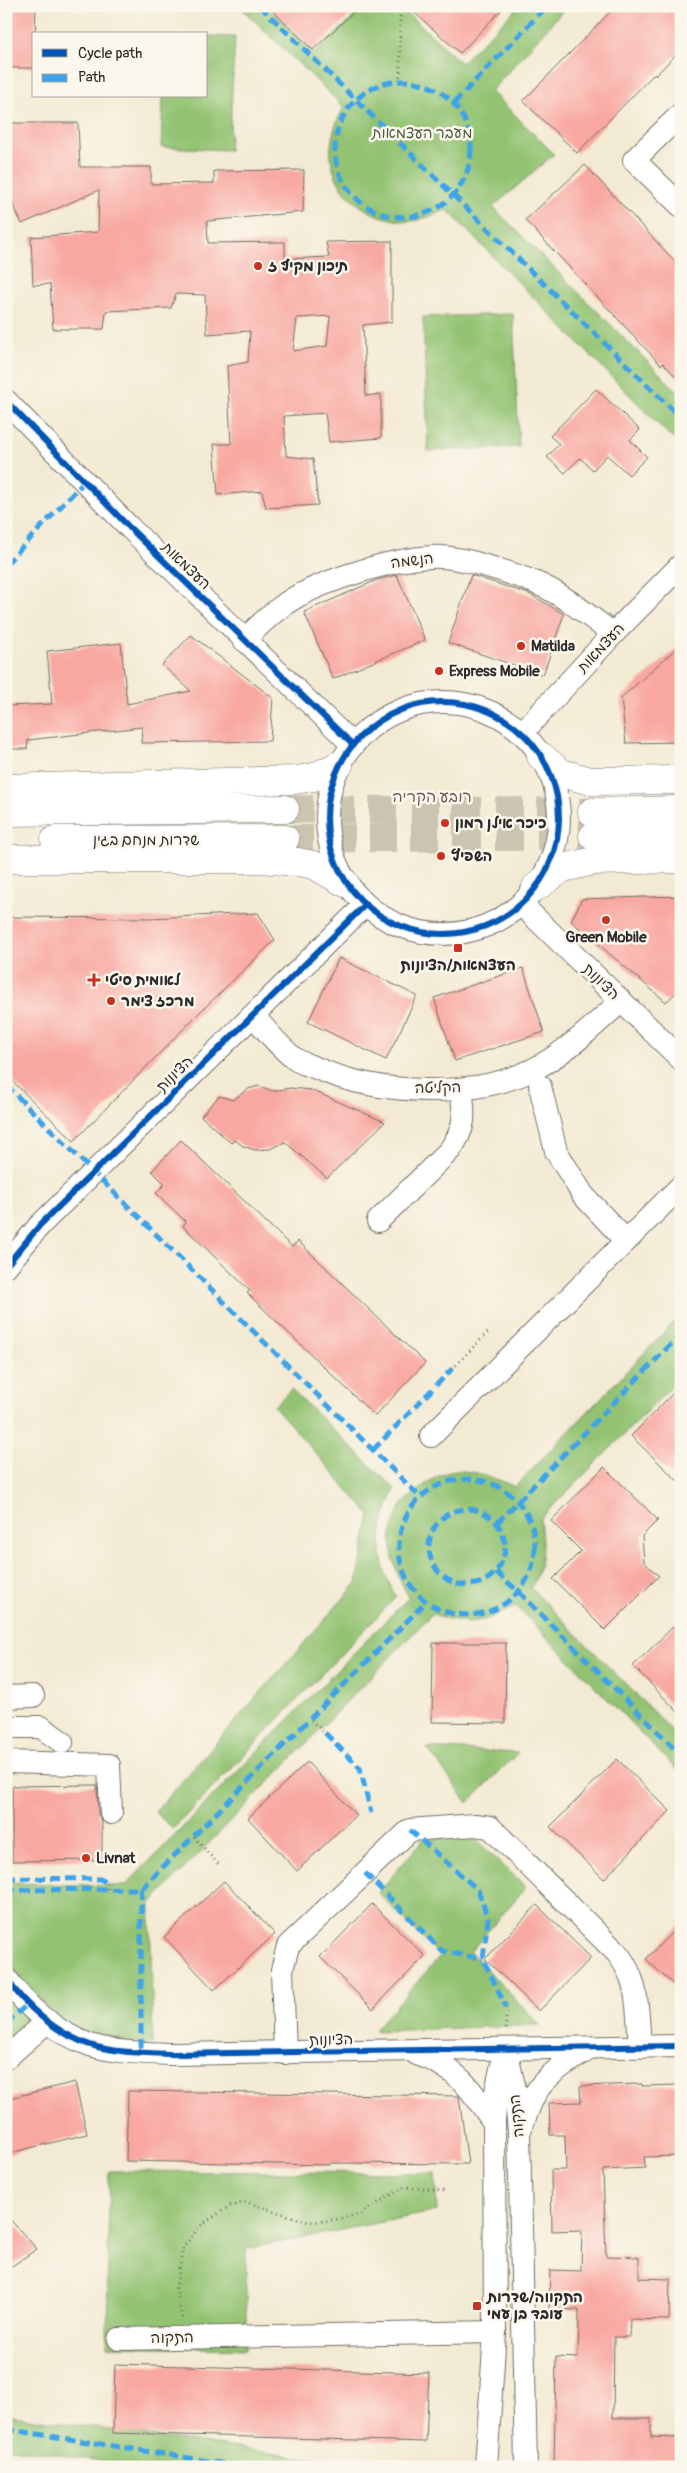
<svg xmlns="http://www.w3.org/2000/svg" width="687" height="2473" font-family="Pangolin,'Playpen Sans Hebrew',sans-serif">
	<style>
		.green { fill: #93c372; stroke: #5f774e }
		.building { fill: #f8a8a1; fill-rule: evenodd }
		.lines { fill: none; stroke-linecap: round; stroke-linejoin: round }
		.major-tunnel { stroke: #cbc4b1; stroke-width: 28; stroke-dasharray: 28 14; stroke-linecap: butt }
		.minor-casing { stroke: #716e66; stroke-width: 24 }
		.major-casing { stroke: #716e66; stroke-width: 29 }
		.path { stroke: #716e66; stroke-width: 3; stroke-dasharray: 1 4; stroke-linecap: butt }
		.minor { stroke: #fff; stroke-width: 22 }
		.major { stroke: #fff; stroke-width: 28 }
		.quiet { stroke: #3ea3eb; stroke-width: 5; stroke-dasharray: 10 5; stroke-linecap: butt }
		.cycleway-casing { stroke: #fbf7ec; stroke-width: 9 }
		.cycleway { stroke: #0057b8; stroke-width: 6 }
		.poi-dot { fill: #c8321e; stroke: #fbf7ec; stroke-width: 2 }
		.labels { text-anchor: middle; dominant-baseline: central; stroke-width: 5; stroke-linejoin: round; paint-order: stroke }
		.park-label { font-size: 15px; fill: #4a5940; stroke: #fbf7ec }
		.poi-label { font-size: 15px; font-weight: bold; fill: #2b2b2b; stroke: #fbf7ec; text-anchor: start }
		.street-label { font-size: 15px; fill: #2b2b2b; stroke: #fbf7ec }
		.neighbourhood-label { font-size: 16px; fill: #735754; stroke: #fbf7ec }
	</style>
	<rect width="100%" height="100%" fill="#fbf7ec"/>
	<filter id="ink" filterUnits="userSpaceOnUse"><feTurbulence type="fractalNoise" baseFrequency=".02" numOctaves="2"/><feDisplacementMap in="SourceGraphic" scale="10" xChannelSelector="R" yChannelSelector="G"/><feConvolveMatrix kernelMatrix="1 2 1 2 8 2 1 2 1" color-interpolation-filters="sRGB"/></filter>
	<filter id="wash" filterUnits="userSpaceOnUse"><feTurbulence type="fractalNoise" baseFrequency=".0096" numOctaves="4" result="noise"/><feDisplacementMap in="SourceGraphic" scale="20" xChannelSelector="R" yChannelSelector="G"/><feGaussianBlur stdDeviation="1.12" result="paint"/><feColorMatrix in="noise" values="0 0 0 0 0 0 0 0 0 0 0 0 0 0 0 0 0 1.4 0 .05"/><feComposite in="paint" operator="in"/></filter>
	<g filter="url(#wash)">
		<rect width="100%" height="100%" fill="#f3ead3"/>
		<g class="green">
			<path d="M 239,6 L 267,6 L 314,54 L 365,6 L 400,6 L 461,63 L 516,9 L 514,6 L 567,6 L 491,91 L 554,154 L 493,207 L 681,395 L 681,447 L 447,210 C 434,214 419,222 406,221 C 371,220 335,196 331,158 C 329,140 336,122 344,107 Z"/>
			<path d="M 206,36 L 235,37 L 229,150 L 161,147 L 163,96 L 206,96 Z"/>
			<path d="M 513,314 L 519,447 L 428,451 L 423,317 Z"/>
			<path d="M 681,1315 L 681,1377 L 540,1519 C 543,1546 544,1563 531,1588 L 681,1740 L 681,1774 L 516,1606 C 480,1624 471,1626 432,1614 L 150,1904 L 153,2044 L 97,2038 L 63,2022 L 22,1983 L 6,1961 L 6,1883 L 125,1886 L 409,1597 C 393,1569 382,1535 402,1506 C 405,1500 413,1495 418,1490 C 428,1481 443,1472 456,1471 C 477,1470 497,1479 515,1487 Z"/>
			<path d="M 291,1389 L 395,1489 C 378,1527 374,1558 396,1597 L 173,1829 L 155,1812 L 357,1583 L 370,1515 L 274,1406 Z"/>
			<path d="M 427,1748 L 518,1753 L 468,1803 Z"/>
			<path d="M 474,1838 L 526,1887 L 470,1952 L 540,2025 L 374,2031 L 440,1956 L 378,1893 L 424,1839 Z"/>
			<path d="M 9,1996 L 35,2022 L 6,2048 L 6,1998 Z"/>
			<path d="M 109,2171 L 435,2173 L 437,2211 L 246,2249 L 246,2349 L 107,2346 Z"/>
			<path d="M 6,2415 L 369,2467 L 142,2467 L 6,2447 Z"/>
		</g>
		<g id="blocks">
			<g class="building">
				<path d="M 6,6 L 36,6 L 34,68 L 6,68 Z"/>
				<path d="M 268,6 L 360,6 L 313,50 Z"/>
				<path d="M 407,6 L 505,6 L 460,53 Z"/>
				<path d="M 616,6 L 681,6 L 681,49 L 656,75 L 655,73 L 577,153 L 523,101 Z"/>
				<path d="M 6,123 L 78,123 L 80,167 L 151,167 L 151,184 L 214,183 L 214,171 L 304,170 L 303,212 L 207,221 L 208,243 L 285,242 L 285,259 L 329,257 L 326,242 L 392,241 L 392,322 L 363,325 L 366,396 L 381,394 L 381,438 L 329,442 L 325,413 L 284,416 L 286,456 L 313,459 L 318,505 L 266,508 L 262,491 L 218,495 L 214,444 L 231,444 L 227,366 L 248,362 L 250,331 L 207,334 L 205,295 L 176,294 L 171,308 L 106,311 L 104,329 L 53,329 L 50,284 L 33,285 L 31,237 L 98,232 L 99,190 L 22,224 L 12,202 L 6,202 ZM 330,316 L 327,346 L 293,351 L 297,318 Z"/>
				<path d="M 585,165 L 681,268 L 681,382 L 663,363 L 661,365 L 525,220 Z"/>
				<path d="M 596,389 L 640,430 L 630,440 L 647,457 L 629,475 L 607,455 L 593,470 L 580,458 L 565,473 L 547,457 L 559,444 L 550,436 Z"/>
				<path d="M 397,575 L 425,640 L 333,679 L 304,612 L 377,580 Z"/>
				<path d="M 471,575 L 529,594 L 564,614 L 543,675 L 448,643 Z"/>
				<path d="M 191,635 L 273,698 L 270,741 L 141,743 L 142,727 L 28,740 L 27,749 L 6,749 L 6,706 L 52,704 L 47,651 L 121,643 L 127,704 L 191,691 L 162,665 Z"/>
				<path d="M 681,644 L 681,742 L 626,743 L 621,698 Z"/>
				<path d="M 681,896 L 681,988 L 666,1002 L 571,921 L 582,899 Z"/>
				<path d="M 258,913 L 275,940 L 199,1013 L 74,1141 L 6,1075 L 6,917 L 151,918 Z"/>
				<path d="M 339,958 L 417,996 L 386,1060 L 308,1022 Z"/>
				<path d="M 523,968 L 544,1032 L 455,1061 L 434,998 Z"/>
				<path d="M 259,1086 L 273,1091 L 290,1088 L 311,1090 L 385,1122 L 327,1178 L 285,1142 L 270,1149 L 255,1150 L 243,1146 L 235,1140 L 231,1143 L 201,1116 L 219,1096 L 233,1100 L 248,1089 Z"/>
				<path d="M 181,1140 L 292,1247 L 298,1241 L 425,1363 L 375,1416 L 247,1293 L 250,1291 L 183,1226 L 186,1222 L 156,1193 L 165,1184 L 152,1171 Z"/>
				<path d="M 681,1385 L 681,1484 L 631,1436 Z"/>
				<path d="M 604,1467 L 658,1520 L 642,1536 L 644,1562 L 659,1576 L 605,1630 L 553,1579 L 581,1551 L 551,1521 Z"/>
				<path d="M 681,1619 L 681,1715 L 633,1666 Z"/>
				<path d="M 433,1643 L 506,1643 L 505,1723 L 432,1722 Z"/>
				<path d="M 617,1759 L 670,1811 L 604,1879 L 550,1827 Z"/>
				<path d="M 307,1762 L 356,1815 L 297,1871 L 248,1818 Z"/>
				<path d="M 97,1785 L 98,1814 L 102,1822 L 102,1860 L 12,1861 L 12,1786 Z"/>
				<path d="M 224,1881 L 275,1934 L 214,1990 L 164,1937 Z"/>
				<path d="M 372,1904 L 425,1956 L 373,2009 L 320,1957 Z"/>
				<path d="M 537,1905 L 591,1958 L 539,2011 L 485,1959 Z"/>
				<path d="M 681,1923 L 681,1992 L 646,1959 Z"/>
				<path d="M 75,2082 L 87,2134 L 6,2154 L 6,2099 Z"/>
				<path d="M 642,2084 L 642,2086 L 681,2085 L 681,2138 L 678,2138 L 678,2156 L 644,2157 L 645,2168 L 603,2170 L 606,2256 L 639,2257 L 639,2278 L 670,2279 L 669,2320 L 630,2319 L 629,2337 L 614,2337 L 613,2418 L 651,2418 L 651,2437 L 681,2438 L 681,2467 L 554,2467 L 556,2357 L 578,2358 L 579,2310 L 549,2309 L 550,2270 L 581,2271 L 582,2230 L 552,2231 L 551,2170 L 566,2170 L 565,2135 L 550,2135 L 549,2103 L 581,2102 L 580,2086 Z"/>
				<path d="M 128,2091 L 459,2096 L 468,2164 L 329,2163 L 329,2165 L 126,2161 Z"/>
				<path d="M 6,2215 L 37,2249 L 6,2270 Z"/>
				<path d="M 115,2364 L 429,2373 L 426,2442 L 113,2433 Z"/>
			</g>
		</g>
	</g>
	<g filter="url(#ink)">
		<use href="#blocks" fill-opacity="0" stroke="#716e66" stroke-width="1"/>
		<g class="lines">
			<g class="major-tunnel">
				<path d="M 285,809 L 592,812"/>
				<path d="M 285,839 L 593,836"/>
			</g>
			<defs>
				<g id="minor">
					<path d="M 681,114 L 634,160 L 681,206"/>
					<path d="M 6,401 L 130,528 L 353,745"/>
					<path d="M 244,640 C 256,629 268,616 281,607 C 311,583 392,559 431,557 C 457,555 509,572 534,582 C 563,594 588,615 613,634"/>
					<circle cx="443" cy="818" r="116"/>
					<path d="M 522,733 L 613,634 L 681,565"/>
					<path d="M 521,904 L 681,1059"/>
					<path d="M 253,1015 C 266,1030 279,1047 295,1059 C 301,1063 309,1065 316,1068 C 378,1095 476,1100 538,1067 C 569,1050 595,1025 621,1001"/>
					<path d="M 540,1086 L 556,1151 L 583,1195 L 626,1241"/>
					<path d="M 378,1221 L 450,1150 C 466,1127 465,1116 461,1089"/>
					<path d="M 6,1266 L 40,1225 L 365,905"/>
					<path d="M 431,1436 L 681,1186"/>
					<path d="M 6,1697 L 33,1696"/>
					<path d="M 6,1727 L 41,1727 L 62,1742"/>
					<path d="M 6,1762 L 109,1765 L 111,1813"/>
					<path d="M 6,1978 C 26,2007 56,2033 90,2045 C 116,2053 147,2053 174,2054 L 681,2046"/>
					<path d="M 285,2053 L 282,1970 L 288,1946 L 410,1830 L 475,1825 L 490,1827 L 617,1953 C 640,1981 637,2011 640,2046"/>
					<path d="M 417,2054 C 457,2067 472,2090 494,2123"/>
					<path d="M 507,2055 L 515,2090 L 519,2131 L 526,2467"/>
					<path d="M 6,2058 L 48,2021"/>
					<path d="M 520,2130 C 525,2118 529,2105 535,2094 C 547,2073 571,2060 591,2048"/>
					<path d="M 119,2339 L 495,2332"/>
					<path d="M 486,2467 L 495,2332 L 494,2123 L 496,2092 L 505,2050"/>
				</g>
				<g id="major">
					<path d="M 541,756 L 561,773 L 591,781 L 681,780"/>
					<path d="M 6,788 L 295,780 L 314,777 L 339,765"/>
					<path d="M 6,812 L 285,809"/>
					<path d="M 592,812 L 681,810"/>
					<path d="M 593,836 L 681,835"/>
					<path d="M 55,840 L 285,839"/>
					<path d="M 6,859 L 259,859 L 298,862 L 314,865 L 345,883"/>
					<path d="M 536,887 L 563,868 L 594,861 L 681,859"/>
				</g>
			</defs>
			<use href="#minor" class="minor-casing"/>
			<use href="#major" class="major-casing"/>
			<g class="path">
				<path d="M 400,6 L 400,81"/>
				<path d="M 452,1369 L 488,1332"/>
				<path d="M 311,1720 L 325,1733"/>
				<path d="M 194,1837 L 219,1865"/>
				<path d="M 108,1883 L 108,1889"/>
				<path d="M 506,2029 L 506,2007"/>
				<path d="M 182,2318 L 176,2288 L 183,2248 L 200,2226 L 230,2206 L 246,2202 L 309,2222 L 328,2221 L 360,2214 L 404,2187 L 445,2191"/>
			</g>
			<use href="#minor" class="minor"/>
			<use href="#major" class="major"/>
			<g class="quiet">
				<path d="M 260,6 L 681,418"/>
				<circle cx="403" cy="149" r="68"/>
				<path d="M 454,103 L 547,6"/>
				<path d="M 6,564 L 85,481"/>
				<path d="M 6,1085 L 420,1497"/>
				<path d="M 373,1450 L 452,1369"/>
				<circle cx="467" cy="1547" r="68"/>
				<circle cx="467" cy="1547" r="38"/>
				<path d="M 497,1523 L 681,1334"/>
				<path d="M 496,1572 L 519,1592 L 681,1755"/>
				<path d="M 325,1733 L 360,1768 L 371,1813"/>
				<path d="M 410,1830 L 478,1890 L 488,1918 L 483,1959 L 506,2007"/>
				<path d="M 365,1873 L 442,1951 L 483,1959"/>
				<path d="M 6,1878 L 100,1879 L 108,1883"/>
				<path d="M 141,1889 L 426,1602"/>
				<path d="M 6,1890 L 141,1889 L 141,2053"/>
				<path d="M 6,2023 L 28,2004"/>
				<path d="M 6,2429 L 246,2467"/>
			</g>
			<defs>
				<g id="cycleway">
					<path d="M 6,401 L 130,528 L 353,745"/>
					<circle cx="443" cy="818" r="116"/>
					<path d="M 6,1266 L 40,1225 L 365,905"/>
					<path d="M 6,1978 C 26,2007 56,2033 90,2045 C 116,2053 147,2053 174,2054 L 681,2046"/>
				</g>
			</defs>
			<use href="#cycleway" class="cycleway-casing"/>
			<use href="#cycleway" class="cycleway"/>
		</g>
	</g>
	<g class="poi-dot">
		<circle cx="258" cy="266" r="5"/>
		<circle cx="521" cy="646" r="5"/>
		<circle cx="439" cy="671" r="5"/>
		<circle cx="445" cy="823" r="5"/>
		<circle cx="441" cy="856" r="5"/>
		<circle cx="606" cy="920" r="5"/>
		<rect x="453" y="943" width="10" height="10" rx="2.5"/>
		<path d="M91.5 972.5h5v5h5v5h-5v5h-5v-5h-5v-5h5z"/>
		<circle cx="111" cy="1001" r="5"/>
		<circle cx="86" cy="1858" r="5"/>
		<rect x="472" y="2301" width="10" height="10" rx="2.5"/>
	</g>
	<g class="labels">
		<g class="park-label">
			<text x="422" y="133">מעבר העצמאות</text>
		</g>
		<g class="poi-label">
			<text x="268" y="266">תיכון מקיף ז</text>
			<text x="531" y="646">Matilda</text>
			<text x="449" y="671">Express Mobile</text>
			<text x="455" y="823">כיכר אילן רמון</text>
			<text x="451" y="856">השפיץ</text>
			<text x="606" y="937" text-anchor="middle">Green Mobile</text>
			<text x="458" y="965" text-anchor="middle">העצמאות/הציונות</text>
			<text x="105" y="980">לאומית סיטי</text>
			<text x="121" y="1001">מרכז צימר</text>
			<text x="96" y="1858">Livnat</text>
			<text x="487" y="2297">התקווה/שדרות<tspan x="487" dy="17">עובד בן עמי</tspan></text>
		</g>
		<g class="street-label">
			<text transform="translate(412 561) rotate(-7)">הנשמה</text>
			<text transform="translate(186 566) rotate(44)">העצמאות</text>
			<text transform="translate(601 648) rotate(-47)">העצמאות</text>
			<text x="146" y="840">שדרות מנחם בגין</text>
			<text transform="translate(601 982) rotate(44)">הציונות</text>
			<text transform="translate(175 1074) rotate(-44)">הציונות</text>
			<text transform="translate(438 1088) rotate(-1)">הקליטה</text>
			<text transform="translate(331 2040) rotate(-1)">הציונות</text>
			<text transform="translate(517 2116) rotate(-96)">התקוה</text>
			<text transform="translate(172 2338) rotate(-1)">התקוה</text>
		</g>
		<g class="neighbourhood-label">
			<text x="432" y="797">רובע הקריה</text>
		</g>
	</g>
	<rect width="687" height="2473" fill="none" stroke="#fbf7ec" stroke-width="25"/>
	<rect x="32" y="32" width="175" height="65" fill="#fbf7ec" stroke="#a8a59f"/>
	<rect x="42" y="49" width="25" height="8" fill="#0057b8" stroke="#a8a59f"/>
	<text x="78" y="58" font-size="15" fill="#2b2b2b">Cycle path</text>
	<rect x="42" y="74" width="25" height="8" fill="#3ea3eb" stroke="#a8a59f"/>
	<text x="78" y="82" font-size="15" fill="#2b2b2b">Path</text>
</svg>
